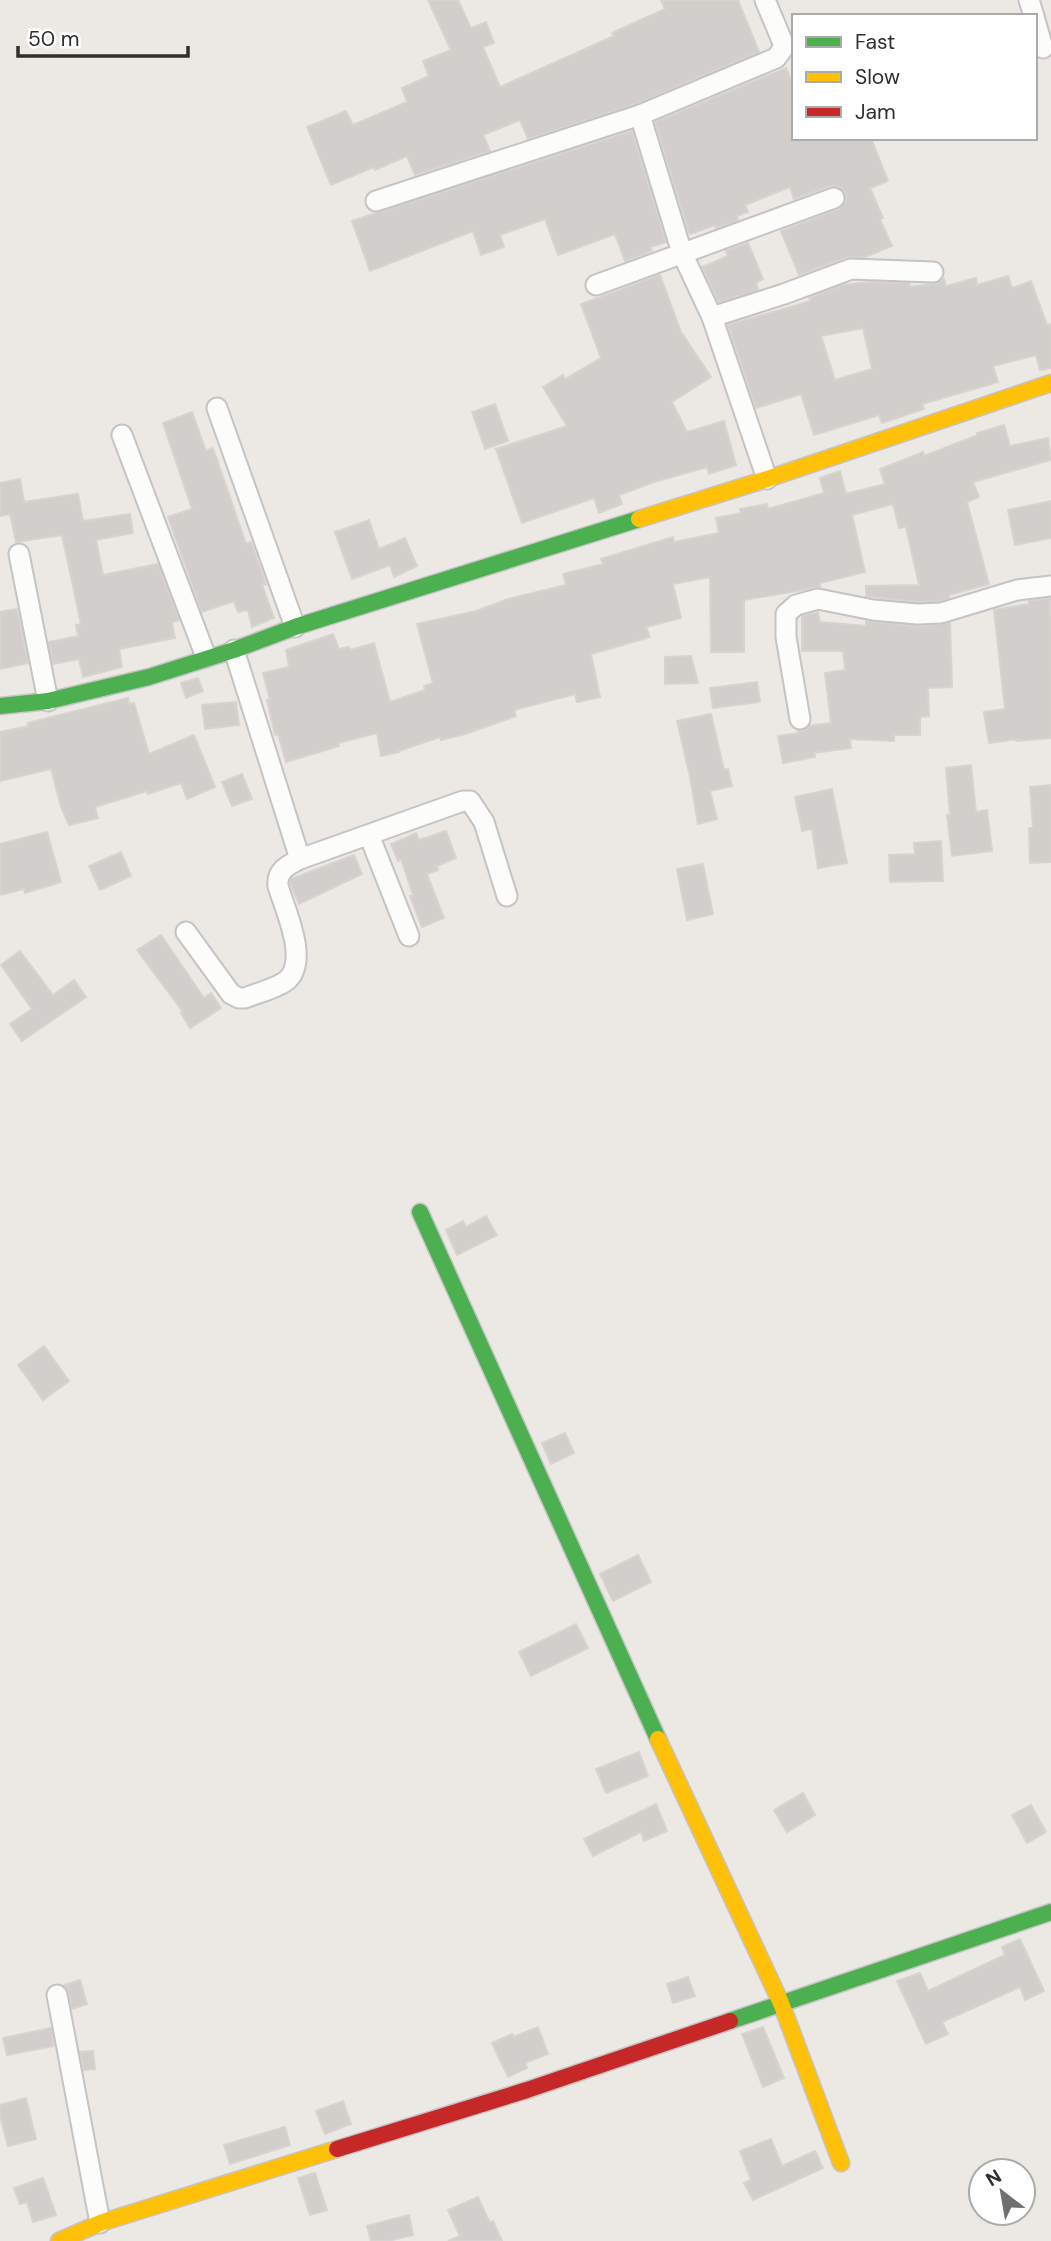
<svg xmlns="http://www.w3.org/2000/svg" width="1051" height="2241" font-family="'DM Sans',sans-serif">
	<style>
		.building { fill: #d1cecb; stroke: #d7d4d0; stroke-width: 2; fill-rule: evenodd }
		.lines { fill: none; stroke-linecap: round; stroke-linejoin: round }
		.street-casing { stroke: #c5c4c5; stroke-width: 23 }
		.fast-casing { stroke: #c5c4c5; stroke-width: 19 }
		.slow-casing { stroke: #c5c4c5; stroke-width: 19 }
		.jam-casing { stroke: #c5c4c5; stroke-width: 19 }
		.street { stroke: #fcfcfb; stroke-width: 19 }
		.fast { stroke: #4caf50; stroke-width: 16 }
		.slow { stroke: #ffc107; stroke-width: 16 }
		.jam { stroke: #c62828; stroke-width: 16 }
	</style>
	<rect width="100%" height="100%" fill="#ece8e4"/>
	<g class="building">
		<path d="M 428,0 L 458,0 L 471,28 L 486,22 L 494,43 L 483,47 L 500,87 L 614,36 L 612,33 L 665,9 L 661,0 L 738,0 L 759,52 L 636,104 L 528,139 L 520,120 L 483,135 L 490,151 L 415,175 L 407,156 L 375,170 L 374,167 L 331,185 L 307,127 L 346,111 L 353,125 L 407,102 L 402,88 L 429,76 L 423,61 L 451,50 Z"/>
		<path d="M 786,68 L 794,87 L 794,138 L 871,138 L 888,181 L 870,188 L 883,218 L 880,219 L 892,246 L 865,257 L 847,257 L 799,275 L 781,231 L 839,209 L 846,201 L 846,194 L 842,189 L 837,186 L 830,186 L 794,199 L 790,187 L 745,205 L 748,212 L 737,216 L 738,220 L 716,228 L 715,225 L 691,234 L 689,233 L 655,122 Z"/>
		<path d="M 632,131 L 666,242 L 650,247 L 652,251 L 625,261 L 615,234 L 558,255 L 545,219 L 500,235 L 504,247 L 481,255 L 473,231 L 370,271 L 352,221 Z"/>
		<path d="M 748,243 L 763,279 L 756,283 L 758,290 L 719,302 L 702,267 L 728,256 L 726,251 Z"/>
		<path d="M 660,275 L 681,332 L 711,377 L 672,402 L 687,432 L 724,421 L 736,465 L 709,474 L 707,467 L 654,482 L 619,495 L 622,504 L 599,513 L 594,498 L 522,523 L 496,449 L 567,426 L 543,387 L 563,375 L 565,379 L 601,358 L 581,304 Z"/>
		<path d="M 1008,276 L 1012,288 L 1031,281 L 1047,325 L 1051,324 L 1051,368 L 1040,370 L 1036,355 L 993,366 L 998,382 L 922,404 L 924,409 L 882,423 L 879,415 L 814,435 L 801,394 L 756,408 L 728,325 L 811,301 L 809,298 L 842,285 L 869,282 L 909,283 L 910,287 L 938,283 L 944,279 L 946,286 L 976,278 L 977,285 ZM 863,328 L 872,369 L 835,380 L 821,336 Z"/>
		<path d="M 495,404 L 508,441 L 485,449 L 472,412 Z"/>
		<path d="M 192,412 L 206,451 L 213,448 L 246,544 L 251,542 L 266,584 L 262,585 L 274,618 L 252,627 L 248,610 L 238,612 L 234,601 L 202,612 L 168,517 L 192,509 L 163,423 Z"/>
		<path d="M 1004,425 L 1010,446 L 1048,438 L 1051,460 L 973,482 L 979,497 L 967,502 L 989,584 L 949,595 L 949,598 L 939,601 L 917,602 L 866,596 L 866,586 L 919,585 L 906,527 L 899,528 L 893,504 L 852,515 L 865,572 L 820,583 L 820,587 L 744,600 L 744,652 L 711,652 L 710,577 L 673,584 L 681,618 L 646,627 L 650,637 L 591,654 L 600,697 L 577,702 L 575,694 L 514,710 L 516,716 L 465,734 L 441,740 L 440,737 L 399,751 L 399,752 L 381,756 L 377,733 L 338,743 L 339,746 L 286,762 L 278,734 L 275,735 L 267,700 L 270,700 L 263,673 L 289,667 L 286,650 L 333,634 L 339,649 L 349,647 L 350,650 L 374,643 L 390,702 L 425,690 L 424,686 L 433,683 L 417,624 L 476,611 L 508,599 L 566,585 L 563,574 L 603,564 L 601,559 L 673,537 L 674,542 L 719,533 L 716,518 L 741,513 L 740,509 L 767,504 L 768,509 L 824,493 L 820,478 L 840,471 L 846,494 L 885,484 L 880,469 L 923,452 L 924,456 L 978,435 L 977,433 Z"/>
		<path d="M 20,479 L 24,502 L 78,494 L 83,521 L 130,514 L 133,533 L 96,540 L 103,575 L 158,564 L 179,620 L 172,622 L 175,638 L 119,649 L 122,667 L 83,677 L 79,659 L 53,664 L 49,642 L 78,636 L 76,625 L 81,624 L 62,535 L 16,542 L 10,514 L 0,516 L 0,483 Z"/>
		<path d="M 1051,501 L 1051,538 L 1015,545 L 1008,510 Z"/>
		<path d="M 369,520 L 379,549 L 405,538 L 417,566 L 394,577 L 390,565 L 352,579 L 335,532 Z"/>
		<path d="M 1050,598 L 1051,738 L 1016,741 L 1016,739 L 989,743 L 984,712 L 1005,709 L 994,610 L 1029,604 L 1029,601 Z"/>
		<path d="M 17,609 L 28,663 L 0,669 L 0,612 Z"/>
		<path d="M 818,612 L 820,622 L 866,626 L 866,621 L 916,626 L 950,623 L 952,687 L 928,688 L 929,716 L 920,717 L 920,735 L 894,735 L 894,741 L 850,739 L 851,748 L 814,753 L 815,757 L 783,763 L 778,736 L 798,733 L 798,731 L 803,731 L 810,726 L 831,723 L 825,673 L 845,670 L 843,651 L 802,651 L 802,616 Z"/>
		<path d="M 691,656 L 698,683 L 665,684 L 665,657 Z"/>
		<path d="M 198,678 L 203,691 L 186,698 L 181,683 Z"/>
		<path d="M 757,682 L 760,702 L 713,708 L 710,688 Z"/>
		<path d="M 128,698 L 129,704 L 134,703 L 149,754 L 194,735 L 215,787 L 187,799 L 181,783 L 148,794 L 147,791 L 95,807 L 98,818 L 69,825 L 61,807 L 51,769 L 0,781 L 0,732 L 29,726 L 28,723 Z"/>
		<path d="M 236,702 L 239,725 L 205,729 L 202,705 Z"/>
		<path d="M 711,714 L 724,770 L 728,769 L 732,786 L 710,791 L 717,819 L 698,824 L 690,777 L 677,721 Z"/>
		<path d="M 971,765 L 976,812 L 987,810 L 992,851 L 952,856 L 947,815 L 950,815 L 946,768 Z"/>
		<path d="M 242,774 L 252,799 L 232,806 L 222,782 Z"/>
		<path d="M 1051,785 L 1051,862 L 1030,863 L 1029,828 L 1033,828 L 1030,787 Z"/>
		<path d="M 832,789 L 847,863 L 818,868 L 812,829 L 802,831 L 795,797 Z"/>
		<path d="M 446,831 L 456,858 L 437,866 L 438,870 L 427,874 L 444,918 L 422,927 L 410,896 L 413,895 L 401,859 L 398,861 L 391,844 L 416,833 L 419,840 Z"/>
		<path d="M 47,832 L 61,882 L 25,893 L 24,889 L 0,895 L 0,844 Z"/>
		<path d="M 941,841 L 943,881 L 890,882 L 889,855 L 915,854 L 914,843 Z"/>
		<path d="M 121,852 L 131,876 L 100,890 L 89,866 Z"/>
		<path d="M 354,855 L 362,874 L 299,904 L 290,883 L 291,879 Z"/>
		<path d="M 703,864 L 713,914 L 687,920 L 677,869 Z"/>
		<path d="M 161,935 L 204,998 L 211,993 L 221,1008 L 190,1028 L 181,1013 L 183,1012 L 137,950 Z"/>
		<path d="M 20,951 L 53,995 L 74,980 L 86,997 L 22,1041 L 10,1024 L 32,1009 L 1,965 Z"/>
		<path d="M 486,1216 L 497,1235 L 457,1255 L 446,1230 L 463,1221 L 466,1227 Z"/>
		<path d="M 44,1346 L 69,1381 L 43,1400 L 18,1365 Z"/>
		<path d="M 565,1433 L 574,1453 L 551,1464 L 542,1443 Z"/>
		<path d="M 638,1555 L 651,1582 L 613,1601 L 600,1574 Z"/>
		<path d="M 576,1624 L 588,1648 L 531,1676 L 519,1652 Z"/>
		<path d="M 639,1752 L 648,1776 L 606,1793 L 596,1769 Z"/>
		<path d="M 803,1793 L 815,1815 L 787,1832 L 774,1810 Z"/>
		<path d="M 656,1804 L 667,1831 L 644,1841 L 641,1832 L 593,1856 L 584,1839 Z"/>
		<path d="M 1031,1805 L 1046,1832 L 1027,1843 L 1012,1815 Z"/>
		<path d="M 1020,1939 L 1044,1991 L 1025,2000 L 1020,1987 L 942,2022 L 948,2034 L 926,2044 L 897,1981 L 920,1973 L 928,1991 L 1005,1955 L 1002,1947 Z"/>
		<path d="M 688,1977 L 695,1996 L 673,2003 L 667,1984 Z"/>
		<path d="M 80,1980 L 87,2004 L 72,2009 L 69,1992 L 64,1985 Z"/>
		<path d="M 538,2027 L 548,2054 L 525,2063 L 527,2068 L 508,2077 L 492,2043 L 512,2034 L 513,2037 Z"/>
		<path d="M 763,2027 L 784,2078 L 763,2087 L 742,2034 Z"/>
		<path d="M 51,2028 L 54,2046 L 7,2055 L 3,2038 Z"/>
		<path d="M 93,2051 L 95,2069 L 84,2070 L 80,2052 Z"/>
		<path d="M 26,2098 L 36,2139 L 8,2146 L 0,2116 L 0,2105 Z"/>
		<path d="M 343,2101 L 351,2124 L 325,2134 L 316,2111 Z"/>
		<path d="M 285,2127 L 290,2145 L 230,2164 L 224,2145 Z"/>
		<path d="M 771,2139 L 782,2166 L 815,2151 L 823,2168 L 753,2200 L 744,2183 L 751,2180 L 740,2151 Z"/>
		<path d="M 315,2173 L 327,2210 L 310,2215 L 298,2178 Z"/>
		<path d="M 43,2178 L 56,2215 L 33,2222 L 27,2202 L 20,2204 L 14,2188 Z"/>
		<path d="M 478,2197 L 490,2223 L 493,2221 L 502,2241 L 448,2241 L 460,2236 L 448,2210 Z"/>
		<path d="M 409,2215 L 413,2235 L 388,2241 L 371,2241 L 367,2226 Z"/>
	</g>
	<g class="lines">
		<defs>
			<g id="street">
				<path d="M 1029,0 L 1034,16"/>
				<path d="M 1035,20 L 1043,48"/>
				<path d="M 640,115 L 682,253 L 712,317 L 767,479"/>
				<path d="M 376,201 L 640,115 L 776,58 L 782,50 L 783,43 L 765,0"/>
				<path d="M 596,285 L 834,198"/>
				<path d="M 712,317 L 784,294 L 851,269 L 933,272"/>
				<path d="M 217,408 L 295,627"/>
				<path d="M 122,435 L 206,657"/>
				<path d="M 19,554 L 48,701"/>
				<path d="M 234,650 L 300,859"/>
				<path d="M 800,719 L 786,637 L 786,614 L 796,605 L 818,599 L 873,610 L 917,614 L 941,613 L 1017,590 L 1051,586"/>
				<path d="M 369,835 L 409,936"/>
				<path d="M 186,932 L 231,994 L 239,998 L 245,998 C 257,993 275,989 286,981 C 310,962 285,910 278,886 C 276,871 288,865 300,859 L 463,801 L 470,801 L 484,822 L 507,896"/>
				<path d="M 57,1995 L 100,2223"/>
			</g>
			<g id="fast">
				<path d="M 0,706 L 48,701 L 149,677 L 234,650 L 295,627 L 639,519"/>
				<path d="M 420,1212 L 658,1739"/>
				<path d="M 730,2021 L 1051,1912"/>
			</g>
			<g id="slow">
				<path d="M 639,519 L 767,479 L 1051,383"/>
				<path d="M 658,1739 L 781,2003 L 841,2163"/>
				<path d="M 59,2241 L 100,2223 L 337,2149"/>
			</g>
			<path id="jam" d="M 337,2149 L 527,2090 L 730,2021"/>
		</defs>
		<use href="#street" class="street-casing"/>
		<use href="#fast" class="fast-casing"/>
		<use href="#slow" class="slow-casing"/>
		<use href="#jam" class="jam-casing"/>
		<use href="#street" class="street"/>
		<use href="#fast" class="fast"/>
		<use href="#slow" class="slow"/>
		<use href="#jam" class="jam"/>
	</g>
	<rect x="792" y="14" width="245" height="126" fill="#ffffff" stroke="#ababab" stroke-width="2"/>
	<rect x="806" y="37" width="35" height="10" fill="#4caf50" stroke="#ababab" stroke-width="2"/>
	<text x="855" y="49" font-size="21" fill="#2e2e2e">Fast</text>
	<rect x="806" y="72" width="35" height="10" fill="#ffc107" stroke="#ababab" stroke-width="2"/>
	<text x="855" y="84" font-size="21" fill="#2e2e2e">Slow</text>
	<rect x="806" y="107" width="35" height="10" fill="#c62828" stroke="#ababab" stroke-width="2"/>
	<text x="855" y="119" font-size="21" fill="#2e2e2e">Jam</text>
	<g transform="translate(1002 2192) rotate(329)"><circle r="33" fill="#ffffff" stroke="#ababab" stroke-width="2"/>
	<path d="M0-5L12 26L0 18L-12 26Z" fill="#706f6e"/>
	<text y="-10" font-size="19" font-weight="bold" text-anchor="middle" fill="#2e2e2e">N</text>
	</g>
	<path d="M18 46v10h170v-10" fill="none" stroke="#2e2e2e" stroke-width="3.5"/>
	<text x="28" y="46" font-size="21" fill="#2e2e2e" stroke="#ffffff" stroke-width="5" paint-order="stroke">50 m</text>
</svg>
